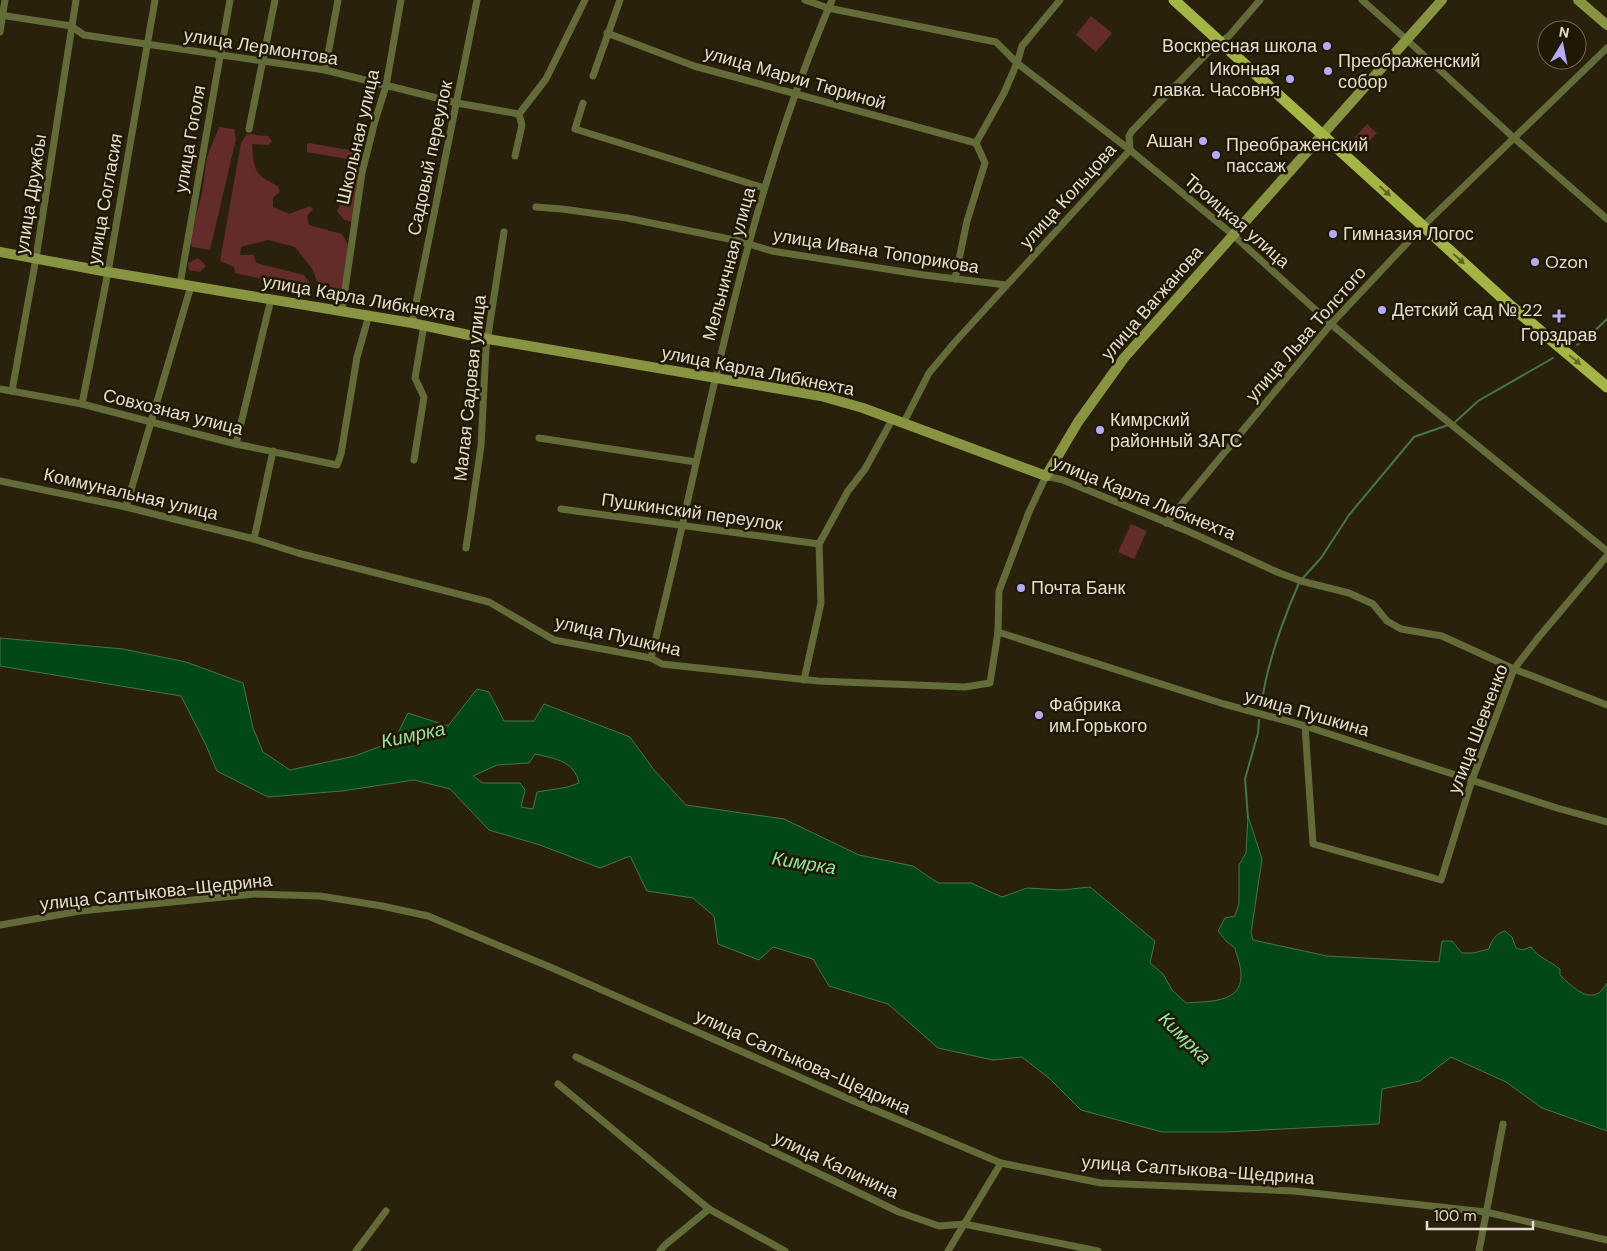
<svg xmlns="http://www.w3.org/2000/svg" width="1607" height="1251" font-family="'DM Sans',sans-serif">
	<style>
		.green { fill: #632b2a }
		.water { fill: #024718; stroke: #46744f; fill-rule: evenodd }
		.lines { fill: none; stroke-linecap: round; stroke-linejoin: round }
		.stream { stroke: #46744f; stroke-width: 2 }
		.street { stroke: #636b39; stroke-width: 7 }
		.secondary { stroke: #889441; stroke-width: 10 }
		.primary { stroke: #a4b445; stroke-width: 11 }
		.oneway { fill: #626624 }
		.poi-dot { fill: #b5acf8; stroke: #201804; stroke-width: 2 }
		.labels { text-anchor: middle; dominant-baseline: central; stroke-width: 5; stroke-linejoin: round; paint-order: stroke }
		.poi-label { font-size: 18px; fill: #e3ddd0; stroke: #201804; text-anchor: start }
		.street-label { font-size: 18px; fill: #e3ddd0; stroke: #201804 }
		.water-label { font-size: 19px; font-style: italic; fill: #91e59d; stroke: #201804 }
	</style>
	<rect width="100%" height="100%" fill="#2a210d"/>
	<g class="green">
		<path d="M 1091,16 L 1112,33 L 1096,52 L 1076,35 Z"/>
		<path d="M 1367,124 L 1377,133 L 1360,151 L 1350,143 Z"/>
		<path d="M 219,127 L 234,129 L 236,139 L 210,250 L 192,247 L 190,239 L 202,193 L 207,157 Z"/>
		<path d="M 247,134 L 268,136 L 272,141 L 268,145 L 252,144 C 254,171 254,174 278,186 L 280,192 L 273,198 L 273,207 L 289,214 L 310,206 L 313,209 L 307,216 L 309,225 L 342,234 L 348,245 L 343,289 L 337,293 L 317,282 L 313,270 L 295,247 L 268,240 L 241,247 L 240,255 L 254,255 L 256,263 L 304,275 L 310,283 L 304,288 L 235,273 L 234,267 L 220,261 L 241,143 Z"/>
		<path d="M 309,143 L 355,151 L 353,160 L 307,152 L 307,145 Z"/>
		<path d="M 355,166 L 361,168 L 352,222 L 344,220 L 337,211 L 344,198 L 348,167 Z"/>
		<path d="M 198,258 L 206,266 L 200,272 L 189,270 L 188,263 Z"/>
		<path d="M 1131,524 L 1147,531 L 1134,559 L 1118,552 Z"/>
	</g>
	<path class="water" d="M 0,638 L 123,649 L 186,662 L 243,683 L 253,728 L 263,752 L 290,770 L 355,756 L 394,741 L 408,713 L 448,726 L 477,689 L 489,692 L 504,721 L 534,721 L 544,704 L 630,737 L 654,770 L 686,805 L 784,819 L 859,855 L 913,866 L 938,883 L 971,883 L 1002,897 L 1027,888 L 1062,890 L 1090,887 L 1155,941 L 1150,963 L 1163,974 L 1172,990 L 1186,1003 C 1206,1001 1242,1004 1241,975 C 1241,966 1237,957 1235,948 L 1227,942 L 1218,931 L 1225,918 L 1235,916 L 1239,903 L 1239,865 L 1246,853 L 1248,816 L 1262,859 L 1251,933 L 1253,940 L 1327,956 L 1439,962 L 1442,941 L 1452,941 L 1462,953 L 1473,953 L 1489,949 C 1491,941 1496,933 1505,931 L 1512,937 L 1516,948 L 1522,950 L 1531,947 C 1539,958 1550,961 1560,969 L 1560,975 C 1570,984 1584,1001 1599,993 C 1602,991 1605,986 1607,983 L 1607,1131 L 1542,1108 L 1506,1082 L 1451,1057 L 1420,1081 L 1382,1089 L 1379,1124 L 1225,1132 L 1162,1132 L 1081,1110 L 1050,1079 L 1022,1057 L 993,1060 L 938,1048 L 888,1004 L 829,986 L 813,959 L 773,947 L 759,960 L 718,944 L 714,916 L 693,898 L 647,891 L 630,856 L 600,868 L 540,845 L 489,830 L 450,789 L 414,780 L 342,791 L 268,797 L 217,771 L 205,743 L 181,696 L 0,666 ZM 535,754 C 553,758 575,761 579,783 L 568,787 L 537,792 L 533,809 L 521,807 L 525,790 L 520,783 L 483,783 L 473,776 L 497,765 L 529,763 Z"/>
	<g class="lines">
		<g class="stream">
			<path d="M 1577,345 L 1587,338 L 1607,319"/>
			<path d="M 1453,424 L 1478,401 L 1553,358"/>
			<path d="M 1302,579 L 1321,558 L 1349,515 L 1414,437 L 1448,425"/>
			<path d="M 1261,708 C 1266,666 1282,622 1299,583"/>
			<path d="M 1248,818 L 1245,779 L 1258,733 L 1259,720"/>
		</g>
		<g class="street">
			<path d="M 805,0 L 828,8 L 996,42 L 1017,63 L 1130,150 L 1232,234 L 1331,324 L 1398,381 L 1607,551"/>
			<path d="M 1362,0 L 1407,40 L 1514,138 L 1607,219"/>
			<path d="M 0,15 L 71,26 L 84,35 L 325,70 L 457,103 L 519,114"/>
			<path d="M 0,32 L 5,0"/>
			<path d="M 607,33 L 694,66 L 976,143"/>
			<path d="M 325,70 L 338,0"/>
			<path d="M 593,76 L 620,0"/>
			<path d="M 583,103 L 575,129 L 764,188"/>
			<path d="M 249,129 L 275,0"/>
			<path d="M 976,143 L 1004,93 L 1017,63 L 1022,46 L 1060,0"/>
			<path d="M 515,156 L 522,125 L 519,114 L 546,79 L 585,0"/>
			<path d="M 536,207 L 562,209 L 627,218 L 739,241 L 772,251 L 924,275 L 1006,285"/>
			<path d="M 955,279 L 967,221 L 985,163 L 976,143"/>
			<path d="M 180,284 L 230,0"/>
			<path d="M 342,310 L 362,173 L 375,121 L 386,86 L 401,0"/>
			<path d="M 412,323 L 477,0"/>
			<path d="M 0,389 L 82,404 L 236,444 L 337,465 L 341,454 L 357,357 L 369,315"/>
			<path d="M 12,391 L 36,258 L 76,0"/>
			<path d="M 82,404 L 108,272 L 155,0"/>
			<path d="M 904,422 L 929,373 L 955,342 L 1130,150 L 1129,136 L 1132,131 L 1212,48 L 1229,36 L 1260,0"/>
			<path d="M 539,438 L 696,462"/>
			<path d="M 236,444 L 271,299"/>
			<path d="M 414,460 L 424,397 L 415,378 L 424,325"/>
			<path d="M 0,481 L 126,507 L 254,539 L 298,553 L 489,602 L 554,640 L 651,658 L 662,664 L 818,681 L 965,687 L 990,683 L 998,632 L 999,591 L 1029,512 L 1046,476 L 1063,480 L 1192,533 L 1277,572 L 1301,581 L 1349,593 L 1373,604 L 1387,621 L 1401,629 L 1442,636 L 1514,669 L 1607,705"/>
			<path d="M 126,507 L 191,286"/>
			<path d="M 561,509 L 819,544"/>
			<path d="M 1166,523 L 1331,324 L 1423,226 L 1607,48"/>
			<path d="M 254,539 L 273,451"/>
			<path d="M 466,548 L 481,446 L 486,348 L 504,232"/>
			<path d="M 998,632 L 1224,704 L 1305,726 L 1557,808 L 1607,822"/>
			<path d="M 651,658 C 662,613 673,568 683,522 C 722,346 760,167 832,0"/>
			<path d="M 804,680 L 821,603 L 819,544 L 848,491 L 865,469 L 893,418"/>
			<path d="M 1305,726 L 1313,844 L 1441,880 L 1472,780 L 1514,669 L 1538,638 L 1607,556"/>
			<path d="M 0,925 L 80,911 L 254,894 L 320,896 L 382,906 L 428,916 L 550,967 L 856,1102 L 1001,1163 L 1101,1183 L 1294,1191 L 1486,1212 L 1607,1240"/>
			<path d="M 576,1057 L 899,1212 L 939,1226 L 964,1224 L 1098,1251"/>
			<path d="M 558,1084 L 709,1209 L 785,1251"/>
			<path d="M 356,1251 L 386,1211"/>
			<path d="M 660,1251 L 665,1245 L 709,1209"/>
			<path d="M 948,1251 L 1001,1163"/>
			<path d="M 1479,1251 L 1503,1124"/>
		</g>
		<g class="secondary">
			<path d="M 1578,0 L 1607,25"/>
			<path d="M 0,252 L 108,272 L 412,323 L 488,339 L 821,396 L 863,408 L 1046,476 L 1078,422 L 1124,358 L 1442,0"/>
		</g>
		<path class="primary" d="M 1174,0 L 1511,306 L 1607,387"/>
	</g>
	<defs><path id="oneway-solid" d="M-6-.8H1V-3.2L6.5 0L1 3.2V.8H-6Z" transform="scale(1.25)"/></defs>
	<g class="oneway">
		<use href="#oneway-solid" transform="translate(1385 191) rotate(42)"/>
		<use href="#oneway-solid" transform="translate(1459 259) rotate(42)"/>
		<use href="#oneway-solid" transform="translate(1575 360) rotate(40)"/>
	</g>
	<g class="poi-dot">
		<circle cx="1327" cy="46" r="5"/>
		<circle cx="1328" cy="71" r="5"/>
		<circle cx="1290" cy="79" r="5"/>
		<circle cx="1203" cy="141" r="5"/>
		<circle cx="1216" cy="155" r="5"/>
		<circle cx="1333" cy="234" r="5"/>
		<circle cx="1535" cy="262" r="5"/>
		<circle cx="1382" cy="310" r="5"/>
		<path d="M1556.5 308.5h5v5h5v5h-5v5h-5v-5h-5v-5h5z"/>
		<circle cx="1100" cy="430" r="5"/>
		<circle cx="1021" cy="588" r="5"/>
		<circle cx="1039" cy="715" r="5"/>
	</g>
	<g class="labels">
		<g class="poi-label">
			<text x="1317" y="46" text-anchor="end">Воскресная школа</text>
			<text x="1338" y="61">Преображенский<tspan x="1338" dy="21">собор</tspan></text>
			<text x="1280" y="69" text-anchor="end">Иконная<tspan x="1280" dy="21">лавка. Часовня</tspan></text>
			<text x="1193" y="141" text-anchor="end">Ашан</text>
			<text x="1226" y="145">Преображенский<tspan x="1226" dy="21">пассаж</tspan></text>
			<text x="1343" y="234">Гимназия Логос</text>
			<text x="1545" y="262">Ozon</text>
			<text x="1392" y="310">Детский сад № 22</text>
			<text x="1559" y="335" text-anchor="middle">Горздрав</text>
			<text x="1110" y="420">Кимрский<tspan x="1110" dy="21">районный ЗАГС</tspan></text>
			<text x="1031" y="588">Почта Банк</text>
			<text x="1049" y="705">Фабрика<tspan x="1049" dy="21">им.Горького</tspan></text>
		</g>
		<g class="street-label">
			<text transform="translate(261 47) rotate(9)">улица Лермонтова</text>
			<text transform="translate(795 78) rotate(16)">улица Марии Тюриной</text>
			<text transform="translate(358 137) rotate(-77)">Школьная улица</text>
			<text transform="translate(190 139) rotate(-80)">улица Гоголя</text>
			<text transform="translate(430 158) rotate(-78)">Садовый переулок</text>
			<text transform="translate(31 194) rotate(-81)">улица Дружбы</text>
			<text transform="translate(1068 196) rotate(-48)">улица Кольцова</text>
			<text transform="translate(105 199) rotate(-80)">улица Согласия</text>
			<text transform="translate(1237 221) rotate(41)">Троицкая улица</text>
			<text transform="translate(876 251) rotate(9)">улица Ивана Топорикова</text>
			<text transform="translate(729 264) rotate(-75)">Мельничная улица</text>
			<text transform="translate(359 298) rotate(10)">улица Карла Либкнехта</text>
			<text transform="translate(1152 303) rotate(-49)">улица Вагжанова</text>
			<text transform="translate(1306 334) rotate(-49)">улица Льва Толстого</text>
			<text transform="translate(758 371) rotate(11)">улица Карла Либкнехта</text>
			<text transform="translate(470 388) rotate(-84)">Малая Садовая улица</text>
			<text transform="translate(173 412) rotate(14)">Совхозная улица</text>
			<text transform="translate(131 494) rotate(13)">Коммунальная улица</text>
			<text transform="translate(1144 498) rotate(22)">улица Карла Либкнехта</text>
			<text transform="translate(692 512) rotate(8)">Пушкинский переулок</text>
			<text transform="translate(618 636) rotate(13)">улица Пушкина</text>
			<text transform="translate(1307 713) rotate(16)">улица Пушкина</text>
			<text transform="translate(1478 729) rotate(-69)">улица Шевченко</text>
			<text transform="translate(156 892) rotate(-6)">улица Салтыкова-Щедрина</text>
			<text transform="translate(803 1062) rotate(24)">улица Салтыкова-Щедрина</text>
			<text transform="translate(836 1165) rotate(25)">улица Калинина</text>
			<text transform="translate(1198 1170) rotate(4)">улица Салтыкова-Щедрина</text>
		</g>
		<g class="water-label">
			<text transform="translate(413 735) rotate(-12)">Кимрка</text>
			<text transform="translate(804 863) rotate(9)">Кимрка</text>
			<text transform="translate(1185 1038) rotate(45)">Кимрка</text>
		</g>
	</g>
	<g transform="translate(1562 45) rotate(10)"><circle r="24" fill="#201804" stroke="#6e6756"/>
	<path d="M0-4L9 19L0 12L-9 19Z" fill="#b5acf8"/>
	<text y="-8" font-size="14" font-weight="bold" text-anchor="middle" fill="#e3ddd0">N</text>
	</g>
	<path d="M1427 1221v8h106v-8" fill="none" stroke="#e3ddd0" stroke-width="2.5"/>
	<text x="1434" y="1221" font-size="15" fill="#e3ddd0" stroke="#201804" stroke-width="4" paint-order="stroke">100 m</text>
</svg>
